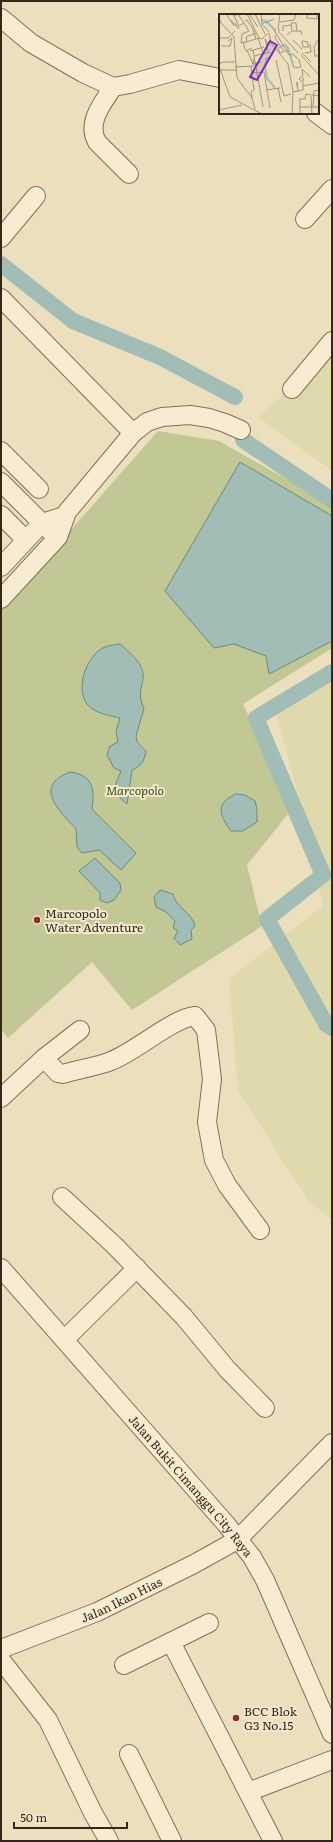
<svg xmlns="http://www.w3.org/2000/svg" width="333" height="1842" font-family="Literata,serif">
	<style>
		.farmland { fill: #e0d9ac }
		.green { fill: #c1c893 }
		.water { fill: #a1bdb6; stroke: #698a83 }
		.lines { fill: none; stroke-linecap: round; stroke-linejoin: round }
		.canal { stroke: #a1bdb6; stroke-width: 16 }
		.street-casing { stroke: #837058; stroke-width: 20 }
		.street { stroke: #f7ecd1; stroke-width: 18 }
		.poi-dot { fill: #8f2c2a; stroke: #f3e9cd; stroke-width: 1.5 }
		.labels { text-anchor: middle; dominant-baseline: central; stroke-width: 4; stroke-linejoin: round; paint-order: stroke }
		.park-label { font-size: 12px; font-style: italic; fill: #424e23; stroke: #f3e9cd }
		.poi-label { font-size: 12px; fill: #33271c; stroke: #f3e9cd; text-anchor: start }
		.street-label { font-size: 12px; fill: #33271c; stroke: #f3e9cd }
		.inset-river { fill: none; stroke: #a1bdb6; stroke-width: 2 }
		.inset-road { fill: none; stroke: #a1957d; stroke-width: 1 }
		.view { fill: #7b2cbf; fill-opacity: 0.15; stroke: #7b2cbf; stroke-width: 2 }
		.inset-edge { fill: none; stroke: #33271c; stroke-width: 2 }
	</style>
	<rect width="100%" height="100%" fill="#ebdfbe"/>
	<g class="farmland">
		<path d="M 324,359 L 332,364 L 332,471 L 258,417 Z"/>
		<path d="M 332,674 L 332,1220 L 308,1200 L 238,1091 L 229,979 L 323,906 L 307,826 L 274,707 Z"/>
	</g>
	<path class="green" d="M 158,431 L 219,441 L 332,505 L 332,648 L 243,704 L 292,809 L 247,865 L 262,926 L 132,1010 L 92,962 L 8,1038 L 1,1029 L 1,609 Z"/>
	<g class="water">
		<path d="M 240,462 L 332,516 L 332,641 L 269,674 L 266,656 L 234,644 L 214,648 L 165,591 Z"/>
		<path d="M 120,644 C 129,652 145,664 143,678 C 141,690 138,697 144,708 L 136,736 L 137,742 L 146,751 C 144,762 141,766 132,770 L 127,804 L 113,791 L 121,771 L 114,768 L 107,755 L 110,746 L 118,742 L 116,732 L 120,718 C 111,716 99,714 91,708 C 75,695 83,667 95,654 C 101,647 110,645 120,644 Z"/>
		<path d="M 70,772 C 93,775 95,789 92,809 L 136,853 L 121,870 L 99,850 L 82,853 L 77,847 L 76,829 C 60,811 32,787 70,772 Z"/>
		<path d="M 236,794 L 245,795 L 255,801 L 257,809 L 257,822 L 243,831 L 231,831 C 219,815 215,803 236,794 Z"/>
		<path d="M 95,858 L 120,883 L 121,890 L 114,900 L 107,903 L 100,900 L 100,893 L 79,871 Z"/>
		<path d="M 160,890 L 173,894 C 176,908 192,912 195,926 L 191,930 L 192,939 L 180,945 L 174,938 L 178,931 L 173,928 L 175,921 L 166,912 L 156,907 L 154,897 Z"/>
	</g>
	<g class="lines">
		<g class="canal">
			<path d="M 1,264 L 73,321 L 160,357 L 235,397"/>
			<path d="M 243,440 L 332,500"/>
			<path d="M 332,672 L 256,718 L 323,875 L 267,919 L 326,1024 L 332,1028"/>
		</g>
		<defs>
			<g id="street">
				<path d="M 1,18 L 31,43 L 83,73 L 113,87 L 130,84 L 179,70 L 220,78"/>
				<path d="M 113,87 C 103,103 86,122 97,142 L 129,174"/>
				<path d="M 316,113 L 332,125"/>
				<path d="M 305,219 L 332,189"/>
				<path d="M 1,238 L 36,196"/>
				<path d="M 1,298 L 133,433"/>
				<path d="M 292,389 L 332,341"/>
				<path d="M 1,451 L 39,489"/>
				<path d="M 1,482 L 51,532"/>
				<path d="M 1,515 L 26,540"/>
				<path d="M 1,567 L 42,523 L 64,516"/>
				<path d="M 1,599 L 58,537 L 67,512 L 133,433 L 147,422 L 162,417 L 190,415 L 209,418 L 225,423 L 241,430"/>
				<path d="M 44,1058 L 58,1073 L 63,1074 C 79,1069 96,1067 111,1061 C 135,1052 173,1018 195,1016 L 206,1030 L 212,1079 L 207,1122 L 214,1160 L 227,1185 L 260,1230"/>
				<path d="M 1,1098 L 44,1058 L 80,1030"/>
				<path d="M 62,1197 L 115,1246 L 184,1317 L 227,1369 L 265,1408"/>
				<path id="s1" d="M 1,1268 L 226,1524 L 252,1557 L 265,1580 L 332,1734"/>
				<path d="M 65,1339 L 137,1268"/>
				<path d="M 171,1642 L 273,1841"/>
				<path id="s2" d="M 1,1649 L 97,1612 L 194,1564 L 237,1540 L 332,1443"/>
				<path d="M 1,1660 L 48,1720 L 93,1813 L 109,1841"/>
				<path d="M 124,1665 L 209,1623"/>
				<path d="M 129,1754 L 172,1841"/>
				<path d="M 248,1792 L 332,1760"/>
			</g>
		</defs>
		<use href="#street" class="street-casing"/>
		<use href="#street" class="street"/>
	</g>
	<g class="poi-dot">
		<circle cx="37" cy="920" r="4"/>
		<circle cx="236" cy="1718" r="4"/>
	</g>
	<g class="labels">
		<g class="park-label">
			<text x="135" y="790">Marcopolo</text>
		</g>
		<g class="poi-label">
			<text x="45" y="913">Marcopolo<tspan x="45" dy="14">Water Adventure</tspan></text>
			<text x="244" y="1711">BCC Blok<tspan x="244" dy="14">G3 No.15</tspan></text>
		</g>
		<g class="street-label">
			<text stroke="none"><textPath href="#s1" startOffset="289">Jalan Bukit Cimanggu City Raya</textPath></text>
			<text stroke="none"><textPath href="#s2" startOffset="130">Jalan Ikan Hias</textPath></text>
		</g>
	</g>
	<g transform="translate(219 14)">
		<rect width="100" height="100" fill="#ebdfbe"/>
		<path class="inset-river" d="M 42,6 L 47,7 L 57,17M 65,30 L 69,34 L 75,54M 52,44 L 48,44 L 46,52 L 48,64 L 56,74"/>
		<path class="inset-road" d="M 7,0 L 15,12M 14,0 L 20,12 L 25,9M 28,0 L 40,24 L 43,25 L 49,19M 30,0 L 39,13M 36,0 L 46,20M 42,0 L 43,10 L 50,18M 88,1 L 88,4 L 98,5 L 98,0M 15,2 L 19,0 L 30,17M 0,3 L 2,9 L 15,23 L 18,64 L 33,84 L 36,95M 12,6 L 20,15 L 16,9M 26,7 L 28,6 L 34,15 L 37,25M 61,8 L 75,6 L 77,0M 43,10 L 55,5M 59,15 L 61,0M 60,15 L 60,18 L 79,39M 55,16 L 70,41M 73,16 L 72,9 L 77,9 L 78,17M 64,17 L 64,12 L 72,11M 50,19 L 52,29 L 69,50 L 74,77 L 73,100M 57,21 L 56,24 L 64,36M 68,21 L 73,17 L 82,17 L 83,21M 0,24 L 9,24 L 16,17M 39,24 L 44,39M 74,26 L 83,35M 99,26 L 95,33 L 96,42 L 100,42M 26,28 L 22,29 L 23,20 L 30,17M 28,28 L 27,23 L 37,19M 65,31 L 59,34 L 61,39 L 69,36M 2,32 L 11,32 L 13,24 L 9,27M 89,33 L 84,33 L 83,27 L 89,28 L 89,34M 33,34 L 27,37 L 24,29 L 40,24M 28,36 L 34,50 L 42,48M 34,36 L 44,93M 31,37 L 45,33M 49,37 L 46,25 L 50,31M 83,39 L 92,48M 86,39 L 92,38 L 91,30M 70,41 L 74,40 L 80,46 L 82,53 L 76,54M 82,41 L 100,61M 35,42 L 51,38M 57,46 L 65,82 L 72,80M 0,50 L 4,48 L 16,48M 0,52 L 11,83 L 43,100M 32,52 L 35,76 L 32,78 L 33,84M 16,53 L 35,52 L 34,45M 1,56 L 17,56M 33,59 L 45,58 L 51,94M 83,68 L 80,65 L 84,61 L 83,55 L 91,63M 84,72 L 100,69M 78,73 L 78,68 L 79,77M 59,74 L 62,88M 47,76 L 61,74M 74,78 L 84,76 L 84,63M 92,82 L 93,100M 81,93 L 100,93M 94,93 L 95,77 L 100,76M 0,96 L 23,91M 81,100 L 81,85 L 86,85 L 87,80 L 100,82"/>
		<path class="view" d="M 51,27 L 58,31 L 38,66 L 31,63 Z"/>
		<rect width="100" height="100" class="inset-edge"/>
	</g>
	<rect width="333" height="1842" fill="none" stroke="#33271c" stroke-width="4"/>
	<path d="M14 1822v6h113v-6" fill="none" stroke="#33271c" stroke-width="2"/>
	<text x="20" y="1822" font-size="12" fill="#33271c" stroke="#f3e9cd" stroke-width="3" paint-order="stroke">50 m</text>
</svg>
